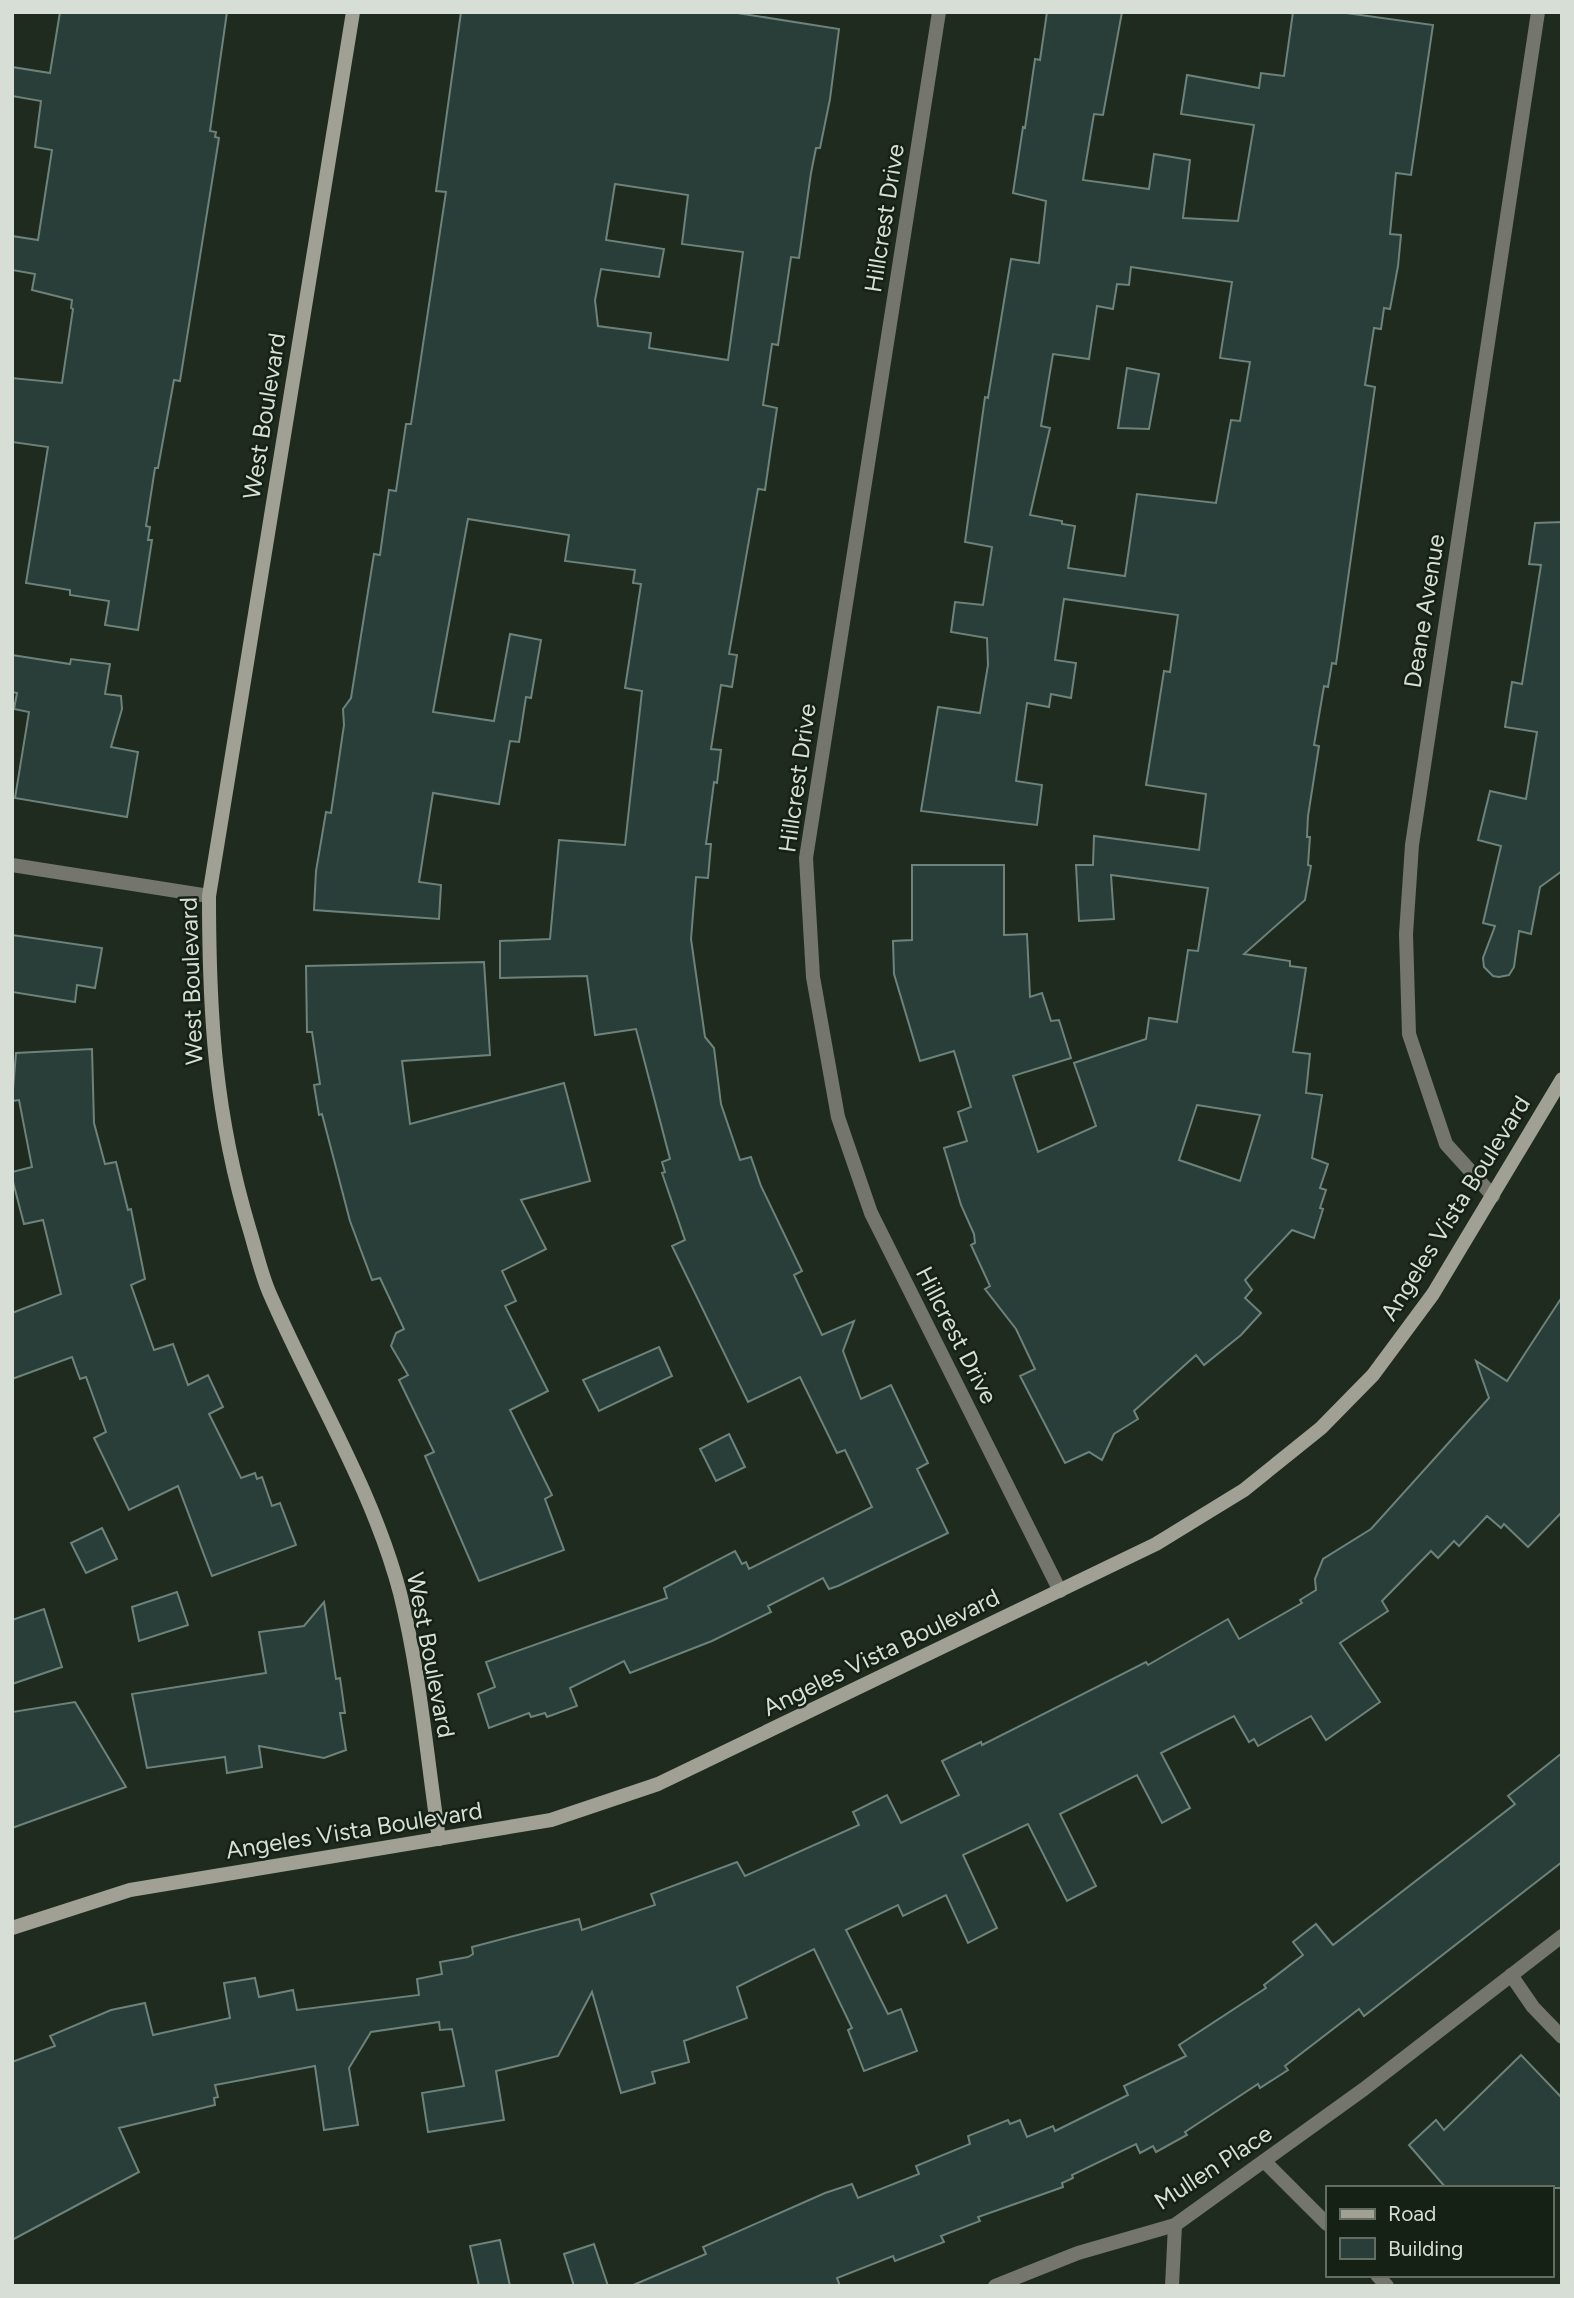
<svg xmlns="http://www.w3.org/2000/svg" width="1574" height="2298" font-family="Figtree,sans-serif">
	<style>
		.building { fill: #293e38; stroke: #6c827b; stroke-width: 2; fill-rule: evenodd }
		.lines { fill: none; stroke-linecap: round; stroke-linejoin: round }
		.lane { stroke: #74756d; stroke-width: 14 }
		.street { stroke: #74756d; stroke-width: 14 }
		.secondary { stroke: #a0a194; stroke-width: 14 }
		.labels { text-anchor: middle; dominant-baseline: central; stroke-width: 5; stroke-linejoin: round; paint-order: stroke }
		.street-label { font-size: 24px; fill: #d6ded5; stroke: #162115 }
	</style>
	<rect width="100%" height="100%" fill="#1f2b1e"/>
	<g class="building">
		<path d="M 60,12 L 227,12 L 210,131 L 216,132 L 215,137 L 219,138 L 180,381 L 174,380 L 158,468 L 155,468 L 146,526 L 150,527 L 148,540 L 152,540 L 138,630 L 105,625 L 109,601 L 70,595 L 70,590 L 26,583 L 48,447 L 12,442 L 12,378 L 62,383 L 73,309 L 71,308 L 72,300 L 32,290 L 35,274 L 12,270 L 12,236 L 38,240 L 52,150 L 35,147 L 41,101 L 12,96 L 12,67 L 50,73 Z"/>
		<path d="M 461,12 L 731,12 L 839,29 L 830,99 L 820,148 L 816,148 L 811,173 L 799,258 L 791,257 L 778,345 L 772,344 L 763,405 L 777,408 L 771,448 L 765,490 L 758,489 L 729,654 L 737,655 L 732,687 L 721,685 L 711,749 L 721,750 L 717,783 L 714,782 L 706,844 L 711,844 L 708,878 L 696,877 L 691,939 L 705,1037 L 714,1048 L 721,1104 L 740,1160 L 751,1157 L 761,1186 L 802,1271 L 794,1275 L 822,1335 L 854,1321 L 843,1351 L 861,1399 L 891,1385 L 928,1463 L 917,1469 L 948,1533 L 838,1586 L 829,1589 L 823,1578 L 768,1606 L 771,1612 L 712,1641 L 630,1673 L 624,1661 L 570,1688 L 577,1706 L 547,1717 L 545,1713 L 531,1717 L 529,1713 L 489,1728 L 478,1694 L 495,1687 L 486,1662 L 667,1598 L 664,1588 L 735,1551 L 742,1564 L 746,1562 L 749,1569 L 872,1507 L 845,1450 L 837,1453 L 800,1377 L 748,1402 L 672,1246 L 685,1240 L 662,1173 L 665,1172 L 662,1162 L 670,1159 L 636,1029 L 595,1035 L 587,976 L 500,978 L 500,941 L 550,939 L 559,840 L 625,845 L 642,691 L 625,688 L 641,584 L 633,583 L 635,570 L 565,561 L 569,535 L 468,519 L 433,712 L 494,721 L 510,634 L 541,640 L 531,698 L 526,697 L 519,742 L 510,741 L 499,804 L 433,793 L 419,882 L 441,885 L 439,919 L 314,910 L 316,871 L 326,812 L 331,813 L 344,725 L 343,709 L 351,698 L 374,554 L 380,555 L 389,490 L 396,491 L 406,424 L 411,424 L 446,192 L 436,191 ZM 615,184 L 688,195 L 682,244 L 743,252 L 728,360 L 649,348 L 651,333 L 598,326 L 595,300 L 601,269 L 659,277 L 664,249 L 606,240 Z"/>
		<path d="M 1047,12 L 1122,12 L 1103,115 L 1094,114 L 1083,180 L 1149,189 L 1154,154 L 1190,160 L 1183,218 L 1238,221 L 1254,125 L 1181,114 L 1187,75 L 1259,88 L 1261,73 L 1284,76 L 1293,12 L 1339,12 L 1433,25 L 1411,175 L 1396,173 L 1390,234 L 1401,235 L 1398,266 L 1390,309 L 1384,308 L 1381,329 L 1374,328 L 1365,385 L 1375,387 L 1336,664 L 1332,663 L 1328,687 L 1324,686 L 1314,745 L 1319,746 L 1308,816 L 1307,837 L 1310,837 L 1308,865 L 1311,866 L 1305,900 L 1244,954 L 1290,961 L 1290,966 L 1306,968 L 1293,1052 L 1310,1054 L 1306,1093 L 1322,1095 L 1312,1158 L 1328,1164 L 1320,1188 L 1326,1190 L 1320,1208 L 1323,1209 L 1314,1238 L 1292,1230 L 1245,1280 L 1252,1290 L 1245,1298 L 1261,1313 L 1241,1335 L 1204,1365 L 1196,1355 L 1134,1411 L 1138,1419 L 1114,1434 L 1102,1460 L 1089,1452 L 1065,1463 L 1020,1376 L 1035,1369 L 1016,1329 L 985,1289 L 990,1286 L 971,1245 L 975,1243 L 974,1234 L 961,1205 L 944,1148 L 967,1141 L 958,1112 L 971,1107 L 954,1051 L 920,1061 L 894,974 L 893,941 L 912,940 L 912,865 L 1004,865 L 1004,935 L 1027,934 L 1030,997 L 1042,993 L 1051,1021 L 1059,1020 L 1071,1058 L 1013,1076 L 1038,1152 L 1096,1126 L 1074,1063 L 1146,1039 L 1149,1018 L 1177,1022 L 1188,950 L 1198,951 L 1208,888 L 1111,875 L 1114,919 L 1079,921 L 1076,865 L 1093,865 L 1094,836 L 1199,850 L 1206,794 L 1146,785 L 1164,671 L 1170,672 L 1178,615 L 1064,599 L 1055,660 L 1076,663 L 1071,698 L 1051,694 L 1049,707 L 1027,703 L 1016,781 L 1042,785 L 1037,825 L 921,811 L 938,707 L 980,713 L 988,665 L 987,638 L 951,632 L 955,602 L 983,605 L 992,547 L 965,542 L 985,397 L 988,398 L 1011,259 L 1039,263 L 1046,201 L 1013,193 L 1023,127 L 1025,128 L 1035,59 L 1040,60 ZM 1131,267 L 1232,282 L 1220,358 L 1250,362 L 1240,421 L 1231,420 L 1216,503 L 1137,494 L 1125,576 L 1068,568 L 1075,526 L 1062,524 L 1062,521 L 1030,515 L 1050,428 L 1041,426 L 1053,354 L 1089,359 L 1097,306 L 1113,309 L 1117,284 L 1129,285 ZM 1197,1105 L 1260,1115 L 1240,1181 L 1179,1160 Z"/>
		<path d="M 1127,368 L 1159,374 L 1149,429 L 1118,428 Z"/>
		<path d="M 1562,522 L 1562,871 L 1540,887 L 1531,934 L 1519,931 L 1514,967 L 1509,975 L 1499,977 L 1493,976 L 1484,967 L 1483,958 L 1495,926 L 1483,923 L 1501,846 L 1478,840 L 1490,791 L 1526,799 L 1537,732 L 1505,727 L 1512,682 L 1522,684 L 1541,565 L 1529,564 L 1535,523 Z"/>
		<path d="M 12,655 L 70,664 L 71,659 L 110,664 L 105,694 L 121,696 L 122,709 L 111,747 L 138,752 L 127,817 L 15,798 L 29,712 L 14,709 L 17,693 L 12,692 Z"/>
		<path d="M 12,935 L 102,948 L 95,988 L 77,985 L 75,1002 L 12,992 Z"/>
		<path d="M 484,962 L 490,1055 L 402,1061 L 410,1124 L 564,1083 L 590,1181 L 521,1200 L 546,1249 L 502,1271 L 516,1301 L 505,1306 L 548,1391 L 510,1410 L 552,1495 L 545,1499 L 564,1550 L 479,1581 L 425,1456 L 434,1452 L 399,1380 L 408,1375 L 391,1346 L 396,1333 L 404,1329 L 380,1278 L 372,1280 L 350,1221 L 322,1114 L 319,1115 L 314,1085 L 320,1084 L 312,1032 L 307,1032 L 306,966 Z"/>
		<path d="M 92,1049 L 94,1123 L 105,1164 L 116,1162 L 128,1210 L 131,1209 L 145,1279 L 131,1285 L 154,1350 L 173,1344 L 188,1385 L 208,1375 L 223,1407 L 209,1414 L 241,1478 L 255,1473 L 257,1479 L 262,1477 L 272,1506 L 280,1503 L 296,1545 L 212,1576 L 178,1486 L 129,1510 L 94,1438 L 106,1432 L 86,1377 L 80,1379 L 72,1357 L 12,1379 L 12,1313 L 61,1294 L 43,1220 L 24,1224 L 12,1178 L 12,1172 L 32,1167 L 19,1100 L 12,1101 L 16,1053 Z"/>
		<path d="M 1562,1297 L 1562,1512 L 1528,1547 L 1504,1524 L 1501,1528 L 1487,1516 L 1459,1546 L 1454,1541 L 1438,1558 L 1431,1551 L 1382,1601 L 1388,1611 L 1340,1643 L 1380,1702 L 1326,1740 L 1311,1716 L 1258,1746 L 1254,1739 L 1249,1742 L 1234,1716 L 1161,1753 L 1190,1808 L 1162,1823 L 1137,1775 L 1060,1814 L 1096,1886 L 1067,1901 L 1028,1824 L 963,1855 L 997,1928 L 968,1943 L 946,1895 L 903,1916 L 898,1905 L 846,1930 L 888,2014 L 901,2009 L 917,2051 L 864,2071 L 848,2030 L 852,2028 L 814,1949 L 737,1987 L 747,2018 L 684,2041 L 689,2062 L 652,2072 L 655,2083 L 621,2093 L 592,1992 L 558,2056 L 496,2071 L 504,2120 L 428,2132 L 422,2093 L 464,2086 L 452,2029 L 440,2030 L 439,2022 L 371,2032 L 349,2068 L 358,2125 L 324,2130 L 315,2066 L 215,2085 L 218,2097 L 214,2098 L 215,2105 L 119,2128 L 139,2172 L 12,2240 L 12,2062 L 55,2046 L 50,2036 L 111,2010 L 145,2003 L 153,2035 L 230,2018 L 224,1983 L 255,1978 L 259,1997 L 293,1990 L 297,2010 L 419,1995 L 417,1979 L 442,1974 L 440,1962 L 468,1957 L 473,1954 L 472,1947 L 579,1919 L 582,1930 L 655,1905 L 651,1894 L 737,1862 L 745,1876 L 859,1825 L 853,1812 L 887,1795 L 901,1823 L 959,1795 L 942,1761 L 981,1742 L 982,1745 L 1146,1662 L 1148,1665 L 1228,1619 L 1239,1639 L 1302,1603 L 1300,1600 L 1316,1590 L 1315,1579 L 1323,1559 L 1371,1529 L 1489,1398 L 1476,1361 L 1507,1381 Z"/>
		<path d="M 659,1347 L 672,1376 L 599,1411 L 583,1380 Z"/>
		<path d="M 729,1434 L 745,1467 L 716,1481 L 700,1449 Z"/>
		<path d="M 102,1528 L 117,1559 L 86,1573 L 71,1543 Z"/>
		<path d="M 177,1592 L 188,1625 L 139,1641 L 132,1607 Z"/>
		<path d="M 324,1602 L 336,1679 L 340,1678 L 345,1713 L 340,1713 L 346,1750 L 324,1758 L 259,1746 L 262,1767 L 227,1773 L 225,1757 L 147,1768 L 132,1694 L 266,1673 L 259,1632 L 304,1626 Z"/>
		<path d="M 44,1609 L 62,1667 L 12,1684 L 12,1620 Z"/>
		<path d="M 75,1702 L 126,1787 L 12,1828 L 12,1712 Z"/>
		<path d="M 1562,1753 L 1562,1862 L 1364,2016 L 1359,2009 L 1285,2066 L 1288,2070 L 1260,2088 L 1258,2084 L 1185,2132 L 1187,2135 L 1156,2152 L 1153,2146 L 1140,2153 L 1136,2144 L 1072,2175 L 1073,2178 L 1062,2183 L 1063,2187 L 978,2217 L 980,2221 L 941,2236 L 944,2242 L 895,2261 L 893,2256 L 837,2278 L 840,2286 L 631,2286 L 706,2254 L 703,2247 L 825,2193 L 852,2184 L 858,2198 L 919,2174 L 916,2166 L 970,2144 L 968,2136 L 1008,2120 L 1010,2124 L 1020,2120 L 1027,2137 L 1053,2126 L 1055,2131 L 1128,2095 L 1124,2086 L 1186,2056 L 1179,2045 L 1266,1988 L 1264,1985 L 1303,1955 L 1293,1942 L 1316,1924 L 1333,1945 L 1515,1804 L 1508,1796 Z"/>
		<path d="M 1521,2055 L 1562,2098 L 1562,2188 L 1446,2188 L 1409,2145 L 1436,2120 L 1444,2130 Z"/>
		<path d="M 500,2240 L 510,2286 L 479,2286 L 470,2246 Z"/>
		<path d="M 594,2244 L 608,2286 L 574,2286 L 564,2254 Z"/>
	</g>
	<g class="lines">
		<path class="lane" d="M 1511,1975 L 1533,2007 L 1562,2037"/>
		<g class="street">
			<path d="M 939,12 L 806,858 L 813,977 L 838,1117 L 871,1213 L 1060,1591"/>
			<path d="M 12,865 L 209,896"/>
			<path d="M 1493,1196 L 1446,1144 L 1409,1034 L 1406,934 L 1412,845 L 1538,12"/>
			<path d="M 1265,2162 L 1327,2224"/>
			<path d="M 1377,2275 L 1387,2286"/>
			<path d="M 995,2286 L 1078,2253 L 1175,2225 L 1364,2089 L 1562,1936"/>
			<path d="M 1172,2286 L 1175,2225"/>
		</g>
		<g class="secondary">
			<path d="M 353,12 L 209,896 C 209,1016 215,1116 250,1231 C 256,1251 261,1273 269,1292 C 312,1392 372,1487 400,1593 C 420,1673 427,1758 439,1839"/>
			<path d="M 12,1928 L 130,1890 L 551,1820 L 658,1784 L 1156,1544 L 1244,1490 L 1321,1428 L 1373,1375 L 1433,1294 L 1562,1079"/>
		</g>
	</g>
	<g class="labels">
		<g class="street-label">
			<text transform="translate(884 218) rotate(-81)">Hillcrest Drive</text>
			<text transform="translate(264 416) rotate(-81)">West Boulevard</text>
			<text transform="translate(1424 611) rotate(-81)">Deane Avenue</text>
			<text transform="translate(797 778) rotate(-82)">Hillcrest Drive</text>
			<text transform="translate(191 981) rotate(-92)">West Boulevard</text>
			<text transform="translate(1455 1208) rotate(-58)">Angeles Vista Boulevard</text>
			<text transform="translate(957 1335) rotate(63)">Hillcrest Drive</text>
			<text transform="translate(881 1652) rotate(-26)">Angeles Vista Boulevard</text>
			<text transform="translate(431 1655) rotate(79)">West Boulevard</text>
			<text transform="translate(354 1830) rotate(-9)">Angeles Vista Boulevard</text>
			<text transform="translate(1213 2167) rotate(-33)">Mullen Place</text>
		</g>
	</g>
	<rect width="1574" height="2298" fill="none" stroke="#d6ded5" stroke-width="28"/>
	<rect x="1326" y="2186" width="228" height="91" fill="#162115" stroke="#636d62" stroke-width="2"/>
	<rect x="1340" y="2209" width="35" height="10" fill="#a0a194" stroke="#636d62" stroke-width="2"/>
	<text x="1388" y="2221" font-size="21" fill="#d6ded5">Road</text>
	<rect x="1340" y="2238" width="35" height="21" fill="#293e38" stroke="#636d62" stroke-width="2"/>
	<text x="1388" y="2256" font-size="21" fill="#d6ded5">Building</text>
</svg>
